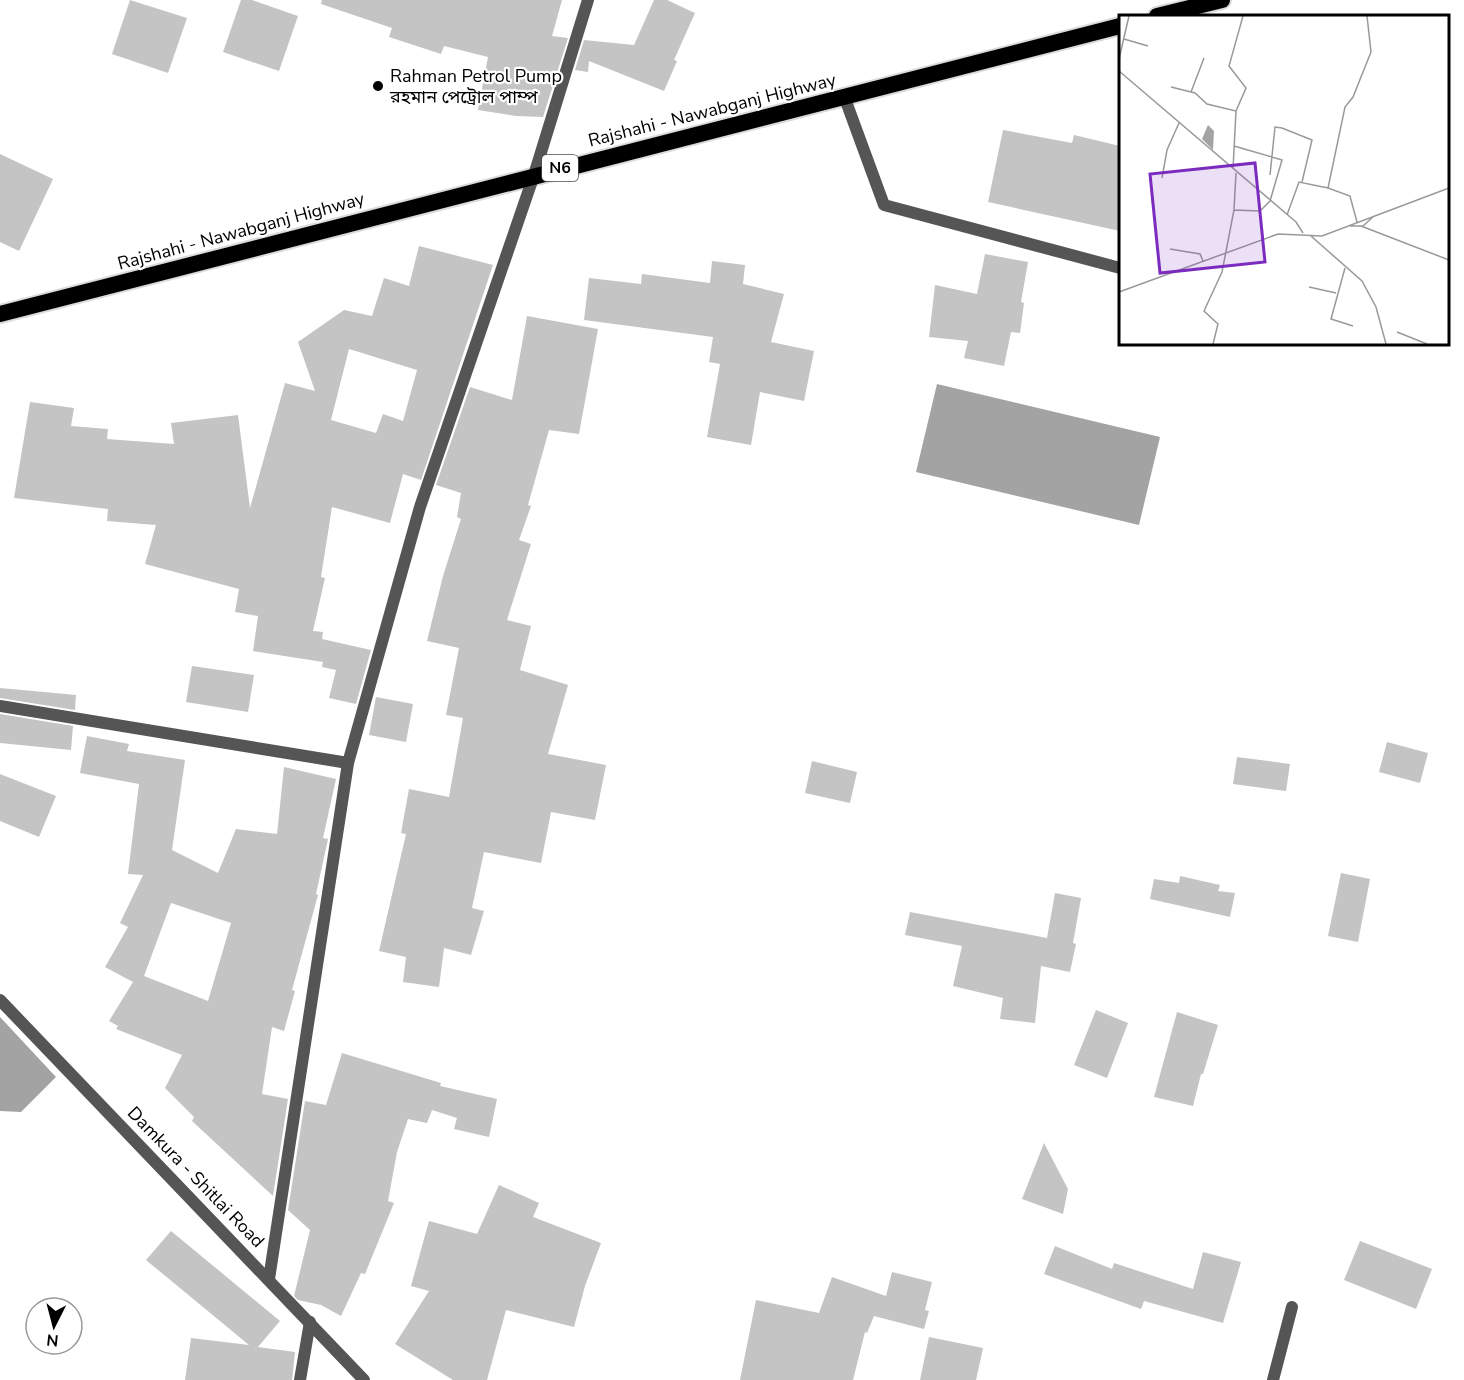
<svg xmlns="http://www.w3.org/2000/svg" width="1464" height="1380" font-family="'Nunito Sans','Noto Sans Bengali',sans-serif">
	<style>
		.water { fill: #a3a3a3 }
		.building { fill: #c4c4c4; fill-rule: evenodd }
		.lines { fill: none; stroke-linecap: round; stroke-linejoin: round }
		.trunk-casing { stroke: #dbdbdb; stroke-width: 20 }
		.minor { stroke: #555; stroke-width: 12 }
		.tertiary { stroke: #555; stroke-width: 12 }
		.trunk { stroke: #000; stroke-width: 16 }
		.poi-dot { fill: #000; stroke: #fff; stroke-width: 2 }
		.labels { text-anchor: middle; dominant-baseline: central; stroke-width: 4.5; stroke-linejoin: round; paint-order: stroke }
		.shield { fill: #fff; stroke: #4c4c4c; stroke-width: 1.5 }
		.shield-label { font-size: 16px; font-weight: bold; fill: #000 }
		.poi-label { font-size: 18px; fill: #000; stroke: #fff; text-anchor: start }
		.street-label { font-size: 18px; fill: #000; stroke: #fff }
		.inset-road { fill: none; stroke: #999; stroke-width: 1.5 }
		.view { fill: #7b2cbf; fill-opacity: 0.15; stroke: #7b2cbf; stroke-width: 3 }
		.inset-edge { fill: none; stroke: #000; stroke-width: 3 }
	</style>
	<rect width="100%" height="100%" fill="#fff"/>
	<g class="water">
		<path d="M 937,384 L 1160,437 L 1139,525 L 916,472 Z"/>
		<path d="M 0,1017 L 56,1077 L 21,1112 L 0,1111 Z"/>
	</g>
	<g class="building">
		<path d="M 130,0 L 187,18 L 168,73 L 112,54 Z"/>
		<path d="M 241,0 L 252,0 L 298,16 L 279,71 L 223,52 Z"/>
		<path d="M 322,0 L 562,0 L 552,36 L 568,38 L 543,117 L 516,116 L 478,110 L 488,57 L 444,46 L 441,54 L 389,37 L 392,28 L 321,4 Z"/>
		<path d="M 654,0 L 667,0 L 695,13 L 674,60 L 677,61 L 664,91 L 589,61 L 588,72 L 575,70 L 584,40 L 634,45 Z"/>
		<path d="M 1003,130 L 1072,143 L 1074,135 L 1120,146 L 1120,231 L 988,202 Z"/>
		<path d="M 0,154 L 53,179 L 19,251 L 0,242 Z"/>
		<path d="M 419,246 L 493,265 L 421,480 L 403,474 L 390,523 L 332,507 L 321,577 L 325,578 L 313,631 L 323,632 L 322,639 L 371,650 L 356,704 L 329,698 L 336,670 L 322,667 L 323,662 L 253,651 L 258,616 L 235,612 L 239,589 L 145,564 L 156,525 L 107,521 L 108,509 L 14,498 L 30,402 L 74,408 L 71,426 L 108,429 L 107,439 L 174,444 L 171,423 L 238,415 L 250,508 L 285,383 L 315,391 L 298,342 L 344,310 L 372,316 L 384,278 L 409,286 ZM 349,349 L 417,370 L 403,421 L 383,414 L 376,433 L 331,420 Z"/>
		<path d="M 985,254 L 1028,262 L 1021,302 L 1024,303 L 1020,333 L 1011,332 L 1004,366 L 964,358 L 968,341 L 929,337 L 935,285 L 977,294 Z"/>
		<path d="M 712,261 L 745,265 L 743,284 L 784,294 L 771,342 L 814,351 L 804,401 L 760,392 L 751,445 L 707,437 L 720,364 L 709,362 L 713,337 L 584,320 L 589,278 L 641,284 L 642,274 L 710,283 Z"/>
		<path d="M 527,316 L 598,329 L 579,434 L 549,430 L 528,505 L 531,506 L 519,540 L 531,544 L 507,620 L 531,626 L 520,670 L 568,685 L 548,754 L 606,765 L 595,820 L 551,812 L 541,863 L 484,852 L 472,908 L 484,911 L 471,955 L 444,948 L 439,987 L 403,982 L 406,957 L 379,951 L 406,834 L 401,833 L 409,789 L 449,797 L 463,718 L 446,715 L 459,648 L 427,641 L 443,576 L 461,519 L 457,517 L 461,493 L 436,485 L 470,387 L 512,400 Z"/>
		<path d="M 192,666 L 254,675 L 248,712 L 186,702 Z"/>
		<path d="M 0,688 L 76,695 L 75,710 L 0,698 Z"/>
		<path d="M 376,697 L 413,704 L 406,742 L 369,735 Z"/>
		<path d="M 0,714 L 73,726 L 71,750 L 0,743 Z"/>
		<path d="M 87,736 L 129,744 L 127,751 L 185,760 L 172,850 L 218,873 L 236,829 L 277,834 L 284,767 L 336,779 L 323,838 L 328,839 L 316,894 L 318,895 L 292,990 L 295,991 L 284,1031 L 272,1027 L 262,1094 L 288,1099 L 273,1196 L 192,1121 L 194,1117 L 165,1088 L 182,1055 L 116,1029 L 118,1026 L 109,1021 L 133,982 L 105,967 L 128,927 L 120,923 L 143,875 L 128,874 L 139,784 L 80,773 ZM 171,903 L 231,923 L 208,1001 L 144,976 Z"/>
		<path d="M 1387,742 L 1428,753 L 1420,783 L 1379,772 Z"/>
		<path d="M 1237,757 L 1290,764 L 1286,791 L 1233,784 Z"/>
		<path d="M 812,761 L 857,772 L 850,803 L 805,793 Z"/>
		<path d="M 0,774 L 56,796 L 39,837 L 0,821 Z"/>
		<path d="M 1341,873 L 1370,879 L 1358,942 L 1328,936 Z"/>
		<path d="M 1180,876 L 1220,885 L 1218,891 L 1235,893 L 1230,917 L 1150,899 L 1154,879 L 1179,883 Z"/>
		<path d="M 1055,893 L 1081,898 L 1073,943 L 1076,944 L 1070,972 L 1041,966 L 1035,1023 L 1000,1019 L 1003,998 L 953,986 L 962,946 L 905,935 L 910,912 L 1047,938 Z"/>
		<path d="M 1096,1010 L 1128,1023 L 1107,1078 L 1074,1065 Z"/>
		<path d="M 1177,1012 L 1218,1025 L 1203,1074 L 1201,1074 L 1193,1106 L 1154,1097 Z"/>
		<path d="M 342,1053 L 441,1083 L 440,1086 L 497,1099 L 489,1137 L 454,1129 L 457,1118 L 432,1110 L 427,1123 L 408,1119 L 397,1152 L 388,1201 L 394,1203 L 365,1274 L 361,1273 L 341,1316 L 321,1305 L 298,1300 L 294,1296 L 310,1230 L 288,1210 L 305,1101 L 326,1105 Z"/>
		<path d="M 1044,1143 L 1068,1189 L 1063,1214 L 1022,1199 Z"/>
		<path d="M 499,1185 L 539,1203 L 533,1217 L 601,1243 L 585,1286 L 574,1327 L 506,1310 L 487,1380 L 453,1380 L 395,1344 L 429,1291 L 411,1286 L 429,1221 L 477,1234 Z"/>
		<path d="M 171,1231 L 280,1321 L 258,1347 L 295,1352 L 292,1380 L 185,1380 L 191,1338 L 249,1345 L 146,1260 Z"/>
		<path d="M 1360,1241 L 1432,1269 L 1416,1309 L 1344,1280 Z"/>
		<path d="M 1055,1246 L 1112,1269 L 1114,1263 L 1193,1289 L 1203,1252 L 1241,1262 L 1223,1323 L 1144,1301 L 1141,1309 L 1044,1274 Z"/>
		<path d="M 892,1272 L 932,1282 L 925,1310 L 929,1311 L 924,1329 L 874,1316 L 867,1333 L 865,1332 L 853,1380 L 740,1380 L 756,1300 L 819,1313 L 832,1277 L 886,1296 Z"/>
		<path d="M 929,1337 L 983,1348 L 976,1380 L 920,1380 Z"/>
	</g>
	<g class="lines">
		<defs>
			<g id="trunk">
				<path d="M 1157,16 L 1222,0"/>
				<path d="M 0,314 L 1120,26"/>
			</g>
		</defs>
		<use href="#trunk" class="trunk-casing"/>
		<g class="minor">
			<path d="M 844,96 L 884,205 L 1120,268"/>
			<path d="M 0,706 L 348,763"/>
			<path d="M 269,1279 L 348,763 L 420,507 L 534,175 L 588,0"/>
			<path d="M 300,1380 L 310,1322"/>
			<path d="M 1273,1380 L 1292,1307"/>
		</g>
		<path class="tertiary" d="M 0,1000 L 364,1380"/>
		<use href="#trunk" class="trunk"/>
	</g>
	<circle class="poi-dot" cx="378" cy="86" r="6"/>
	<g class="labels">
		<rect class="shield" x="542" y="155" width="36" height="26" rx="4.5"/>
		<g class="shield-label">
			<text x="560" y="168">N6</text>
		</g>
		<g class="poi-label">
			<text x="390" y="76">Rahman Petrol Pump<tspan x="390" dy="21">রহমান পেট্রোল পাম্প</tspan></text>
		</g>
		<g class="street-label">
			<text transform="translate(712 110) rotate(-14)">Rajshahi - Nawabganj Highway</text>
			<text transform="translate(241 231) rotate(-15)">Rajshahi - Nawabganj Highway</text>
			<text transform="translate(196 1177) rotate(46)">Damkura - Shitlai Road</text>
		</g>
	</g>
	<g transform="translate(1119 15)">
		<rect width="330" height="330" fill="#fff"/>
		<path d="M 89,110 L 95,116 L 94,135 L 83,124 Z" fill="#a3a3a3"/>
		<path class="inset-road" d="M 5,24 L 29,31M 0,44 L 10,1M 0,56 L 177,207 L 184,218M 52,72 L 76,78 L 88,89 L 117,96 L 114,154M 72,77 L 85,43M 117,96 L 127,73 L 110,51 L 124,1M 115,131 L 163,145 L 151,186 L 141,196 L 115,195M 151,160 L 156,112 L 163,113 L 193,125 L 183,167M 43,163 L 48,135 L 60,108M 168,200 L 180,167 L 209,173M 238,207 L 231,181 L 209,173 L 226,92 L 234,82 L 252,37 L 248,1M 231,211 L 244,211 L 255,201M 242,211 L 330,245M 192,221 L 243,266 L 257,292 L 267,329M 51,234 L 81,239 L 84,246M 226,253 L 212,304 L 234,311M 190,272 L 217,278M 0,277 L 159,219 L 203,221 L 330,173M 278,317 L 308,329M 94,329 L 99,309 L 85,296 L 103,257 L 115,195 L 117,158"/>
		<path class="view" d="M 136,148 L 146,247 L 41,258 L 31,159 Z"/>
		<rect width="330" height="330" class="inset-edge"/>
	</g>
	<g transform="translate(54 1326) rotate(186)"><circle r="28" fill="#ffffff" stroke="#999999" stroke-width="1.5"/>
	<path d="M0-4.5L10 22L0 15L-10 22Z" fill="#000000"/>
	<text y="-9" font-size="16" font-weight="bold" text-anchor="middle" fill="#000000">N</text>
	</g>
</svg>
